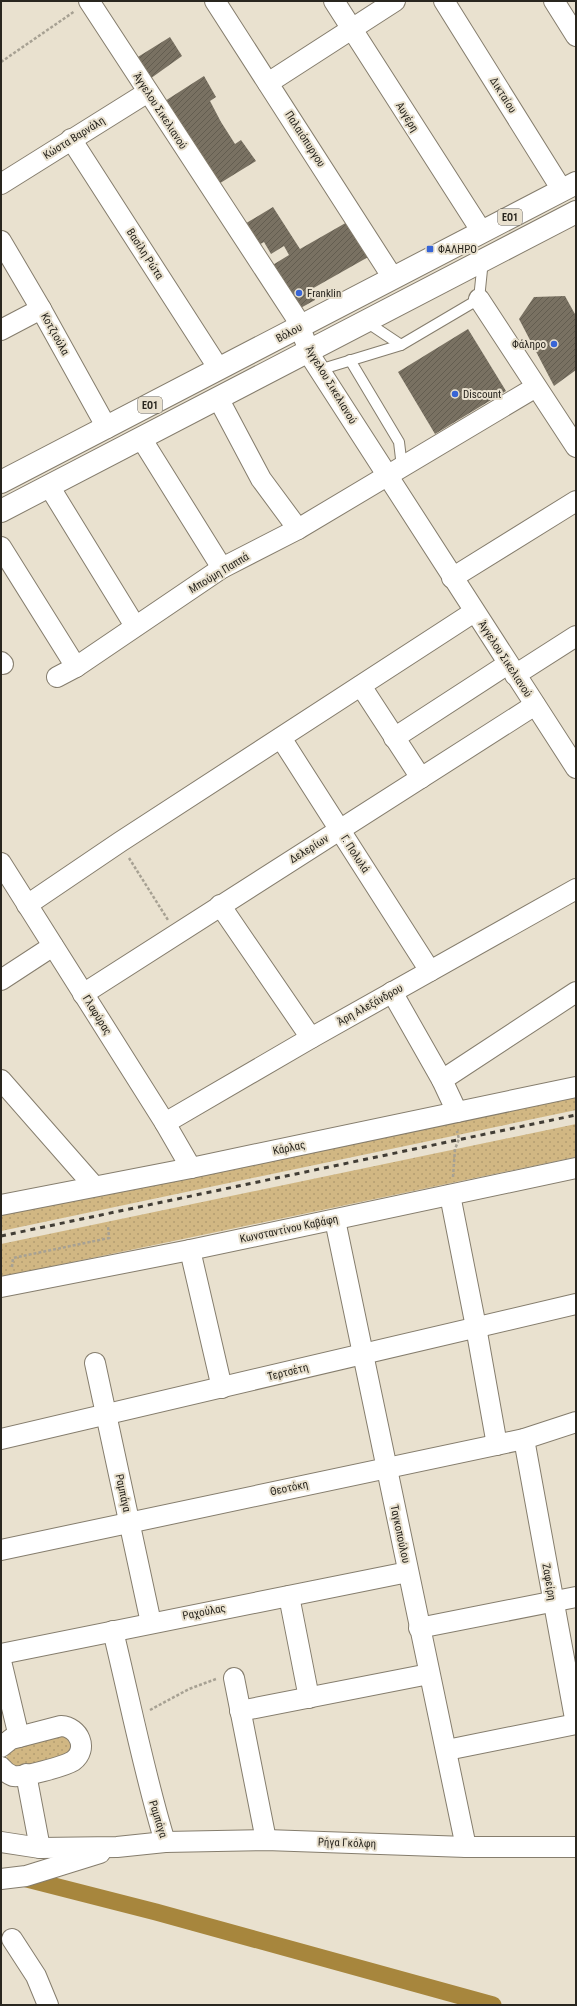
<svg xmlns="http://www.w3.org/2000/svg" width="577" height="2006" font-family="'Roboto Condensed',sans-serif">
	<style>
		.grass { fill: url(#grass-dots) }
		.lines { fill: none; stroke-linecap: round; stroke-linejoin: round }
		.canal { stroke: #a7863d; stroke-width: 17 }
		.building { fill: url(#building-hatch) }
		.service-casing { stroke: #857d6d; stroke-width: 12 }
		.minor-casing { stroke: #857d6d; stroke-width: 22 }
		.primary-casing { stroke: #857d6d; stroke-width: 24 }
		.path { stroke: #a7a193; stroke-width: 2.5; stroke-dasharray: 3 2; stroke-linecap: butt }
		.service { stroke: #fff; stroke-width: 10 }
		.minor { stroke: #fff; stroke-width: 20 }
		.primary { stroke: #fff; stroke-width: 22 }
		.rail { stroke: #423e36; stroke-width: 3; stroke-dasharray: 5 5; stroke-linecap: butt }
		.poi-dot { fill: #3865d6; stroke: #e9e1cf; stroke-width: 1.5 }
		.labels { text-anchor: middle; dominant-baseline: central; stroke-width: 4; stroke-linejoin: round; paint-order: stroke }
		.shield { fill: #e9e1cf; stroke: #635e54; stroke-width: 1 }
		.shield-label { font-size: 10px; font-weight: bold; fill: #29261f }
		.street-label { font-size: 11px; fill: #29261f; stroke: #e9e1cf }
		.poi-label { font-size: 11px; fill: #29261f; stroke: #e9e1cf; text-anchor: start }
	</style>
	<defs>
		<pattern id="grass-dots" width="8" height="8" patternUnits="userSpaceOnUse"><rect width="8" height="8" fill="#d1b783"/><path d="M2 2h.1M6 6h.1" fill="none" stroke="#b39d71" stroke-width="1.8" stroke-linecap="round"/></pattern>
		<pattern id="building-hatch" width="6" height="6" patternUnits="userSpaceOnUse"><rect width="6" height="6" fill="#797162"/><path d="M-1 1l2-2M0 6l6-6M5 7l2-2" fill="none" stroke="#635d50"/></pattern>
	</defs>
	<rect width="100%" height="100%" fill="#e9e1cf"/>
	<g class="grass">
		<path d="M 576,1093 L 576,1110 L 1,1231 L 1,1210 Z"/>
		<path d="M 576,1124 L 576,1157 L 1,1277 L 1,1244 Z"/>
		<path d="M 58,1735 L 71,1737 L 73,1751 L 59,1758 L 18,1767 L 14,1767 L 6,1759 L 11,1747 Z"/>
	</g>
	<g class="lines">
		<path class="canal" d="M 15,1876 L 156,1912 L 493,2005"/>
	</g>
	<g class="building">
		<path d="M 170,37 L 182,56 L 147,81 L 133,60 Z"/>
		<path d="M 204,76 L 216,97 L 210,101 L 221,122 L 235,144 L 241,140 L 256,161 L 217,185 L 165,101 Z"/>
		<path d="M 273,207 L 300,249 L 349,221 L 370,256 L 310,290 L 315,300 L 297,310 L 271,266 L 289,255 L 284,246 L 271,254 L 264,242 L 257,246 L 243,225 Z"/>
		<path d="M 565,296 L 576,316 L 576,370 L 554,386 L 519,319 L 534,297 Z"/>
		<path d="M 468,329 L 506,391 L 435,434 L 398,372 Z"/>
	</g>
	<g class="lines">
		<defs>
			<g id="service">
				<path d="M 365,321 L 401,345 L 479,299 L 483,260"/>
				<path d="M 350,360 L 399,442 L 402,467"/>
				<path d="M 319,370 L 401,345"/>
			</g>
			<g id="minor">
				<path d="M 89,1 L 295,316 L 313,360 L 576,768"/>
				<path d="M 215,1 L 393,278"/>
				<path d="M 334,1 L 482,232"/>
				<path d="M 444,1 L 562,190"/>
				<path d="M 554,1 L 576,36"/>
				<path d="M 268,83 L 395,1"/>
				<path d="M 71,139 L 219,369"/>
				<path d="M 1,184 L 148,92"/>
				<path d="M 1,241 L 41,309 L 107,428"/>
				<path d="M 479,299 L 576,447"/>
				<path d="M 1,330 L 41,309"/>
				<path d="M 218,398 L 261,479 L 298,529"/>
				<path d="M 141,438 L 222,568"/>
				<path d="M 49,486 L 135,626"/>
				<path d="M 1,547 L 76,667"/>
				<path d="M 452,578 L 576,501"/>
				<path d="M 1,662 L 3,664"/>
				<path d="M 515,675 L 576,636"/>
				<path d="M 57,677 L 76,667 L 222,568 L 298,529 L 536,387"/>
				<path d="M 361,686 L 421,778"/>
				<path d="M 281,738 L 430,971"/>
				<path d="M 394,738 L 508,664"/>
				<path d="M 1,863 L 165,1123 L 191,1168"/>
				<path d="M 27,905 L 120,842 L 474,612"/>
				<path d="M 220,905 L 311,1038"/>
				<path d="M 1,980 L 53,946"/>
				<path d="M 392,992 L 442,1080 L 457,1112"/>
				<path d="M 83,994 L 535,705"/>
				<path d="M 1,1080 L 94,1186"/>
				<path d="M 442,1080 L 576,992"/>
				<path d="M 165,1123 L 311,1038 L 576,889"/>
				<path d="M 450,1195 L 476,1327 L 497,1445"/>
				<path d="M 1,1205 L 191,1168 L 576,1087"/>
				<path d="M 335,1220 L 466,1847"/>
				<path d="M 190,1250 L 222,1388"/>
				<path d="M 1,1287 L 190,1250 L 576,1168"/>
				<path d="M 95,1363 L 151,1623"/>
				<path d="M 1,1439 L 576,1304"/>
				<path d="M 524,1439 L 576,1724"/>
				<path d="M 1,1550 L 524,1439 L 576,1422"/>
				<path d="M 289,1596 L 309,1698"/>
				<path d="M 419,1628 L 576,1597"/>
				<path d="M 113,1631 C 130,1701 144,1773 165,1842"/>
				<path d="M 1,1654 L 408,1572"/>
				<path d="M 1,1661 L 19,1737"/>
				<path d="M 234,1678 L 266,1840"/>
				<path d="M 240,1711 L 429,1674"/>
				<path d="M 1,1747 L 11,1739 L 61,1726 C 79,1727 89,1749 73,1761 C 65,1766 22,1778 13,1776 C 8,1774 4,1771 1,1767"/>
				<path d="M 447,1750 L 576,1724"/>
				<path d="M 26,1774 L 40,1848"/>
				<path d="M 1,1842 L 40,1848 L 117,1847 L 165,1842 L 266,1840 L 466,1847 L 576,1847"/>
				<path d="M 1,1879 L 26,1876 L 100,1853"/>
				<path d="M 12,1939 L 36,1976 L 48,2005"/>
			</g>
			<g id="primary">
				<path d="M 1,482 L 576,183"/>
				<path d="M 1,511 L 576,212"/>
			</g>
		</defs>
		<use href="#service" class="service-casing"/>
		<use href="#minor" class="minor-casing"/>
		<use href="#primary" class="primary-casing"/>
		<g class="path">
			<path d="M 1,62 L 75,11"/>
			<path d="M 129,858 L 168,920"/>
			<path d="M 453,1177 L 455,1149 L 459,1139 L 457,1131"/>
			<path d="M 12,1267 L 13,1258 L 109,1238 L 108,1226"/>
			<path d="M 150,1710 L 189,1689 L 216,1679"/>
		</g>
		<use href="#service" class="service"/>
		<use href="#minor" class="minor"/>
		<use href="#primary" class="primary"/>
		<path class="rail" d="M 1,1236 L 576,1115"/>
	</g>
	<g class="poi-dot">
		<rect x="426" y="245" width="8" height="8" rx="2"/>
		<circle cx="299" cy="293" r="4"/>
		<circle cx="554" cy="344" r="4"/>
		<circle cx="455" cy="394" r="4"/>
	</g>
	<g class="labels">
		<g class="shield">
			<rect x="498" y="209" width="24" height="16" rx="3"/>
			<rect x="138" y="397" width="24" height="16" rx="3"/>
		</g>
		<g class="shield-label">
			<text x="510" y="217">ΕΟ1</text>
			<text x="150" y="405">ΕΟ1</text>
		</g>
		<g class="street-label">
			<text transform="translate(503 95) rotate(58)">Δικταίου</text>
			<text transform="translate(160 111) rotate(57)">Άγγελου Σικελιανού</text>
			<text transform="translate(407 117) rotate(58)">Αυγέρη</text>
			<text transform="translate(74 138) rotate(-32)">Κώστα Βαρνάλη</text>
			<text transform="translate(305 139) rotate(57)">Παλαιόπυργου</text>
			<text transform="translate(145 254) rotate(57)">Βασίλη Ρώτα</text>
			<text transform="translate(289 333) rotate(-28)">Βόλου</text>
			<text transform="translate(55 334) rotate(61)">Κοτζιούλα</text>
			<text transform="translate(331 385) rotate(59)">Άγγελου Σικελιανού</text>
			<text transform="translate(219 573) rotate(-31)">Μπούμη Παππά</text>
			<text transform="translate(505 659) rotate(57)">Άγγελου Σικελιανού</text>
			<text transform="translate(309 849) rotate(-32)">Δελερίων</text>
			<text transform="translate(355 854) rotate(57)">Γ. Πολυλά</text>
			<text transform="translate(370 1005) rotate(-29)">Άρη Αλεξάνδρου</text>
			<text transform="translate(97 1015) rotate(58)">Γλαφύρας</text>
			<text transform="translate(289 1148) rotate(-12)">Κάρλας</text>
			<text transform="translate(289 1229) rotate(-12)">Κωνσταντίνου Καβάφη</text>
			<text transform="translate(288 1372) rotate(-14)">Τερτσέτη</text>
			<text transform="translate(289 1488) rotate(-12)">Θεοτόκη</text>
			<text transform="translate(123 1493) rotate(78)">Ραμπάγα</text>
			<text transform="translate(400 1534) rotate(78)">Ταγκοπούλου</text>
			<text transform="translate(549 1582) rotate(80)">Ζαφείρη</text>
			<text transform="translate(204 1612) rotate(-11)">Ραχούλας</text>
			<text transform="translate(158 1819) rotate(73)">Ραμπάγα</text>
			<text transform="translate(347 1843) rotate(2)">Ρήγα Γκόλφη</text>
		</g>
		<g class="poi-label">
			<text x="438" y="249">ΦΑΛΗΡΟ</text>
			<text x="307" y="293">Franklin</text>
			<text x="546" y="344" text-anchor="end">Φάληρο</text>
			<text x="463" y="394">Discount</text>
		</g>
	</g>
	<rect width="577" height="2006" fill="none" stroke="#29261f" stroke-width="4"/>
</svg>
